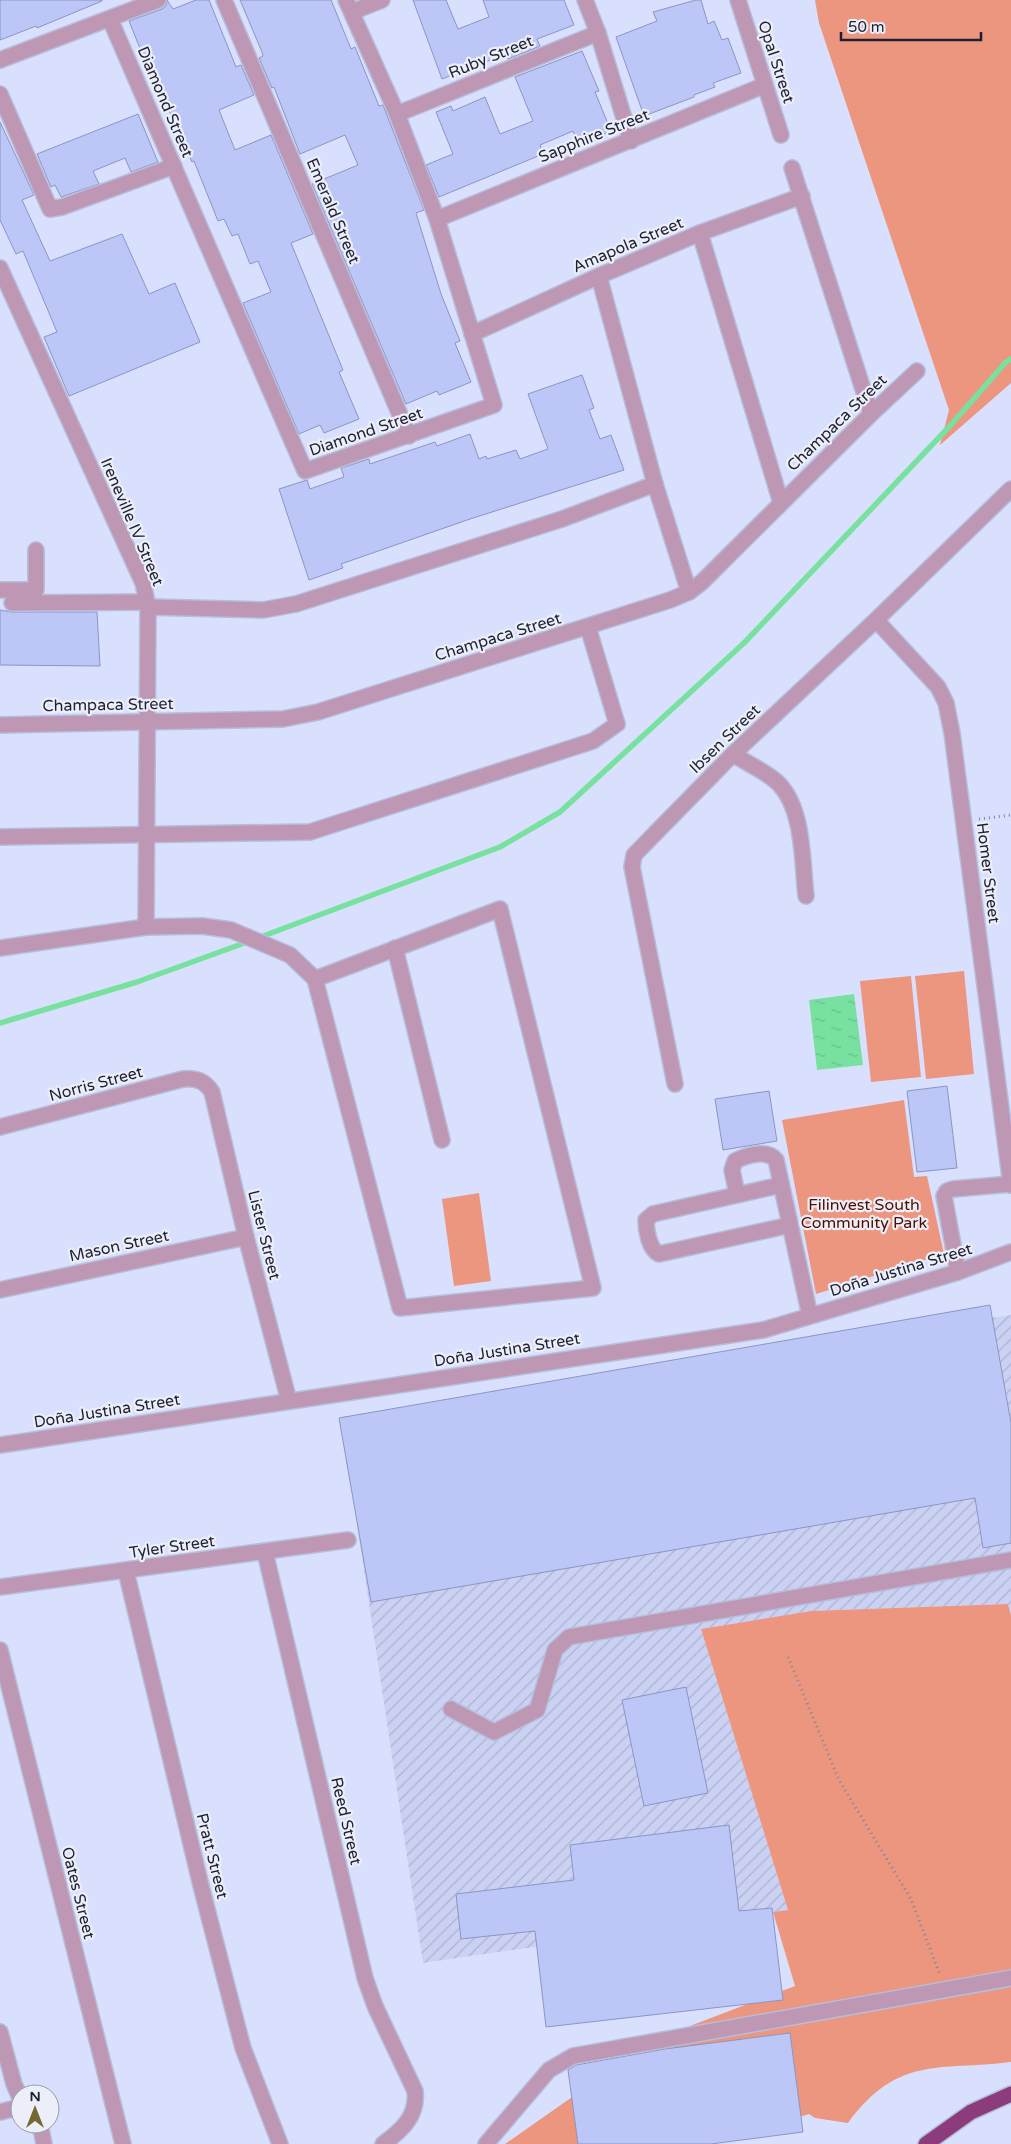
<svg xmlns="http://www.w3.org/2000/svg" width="1011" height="2144" font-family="'Varela Round',sans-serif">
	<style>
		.industrial { fill: url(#industrial-furrows) }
		.green { fill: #ec957f }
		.water { fill: url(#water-ripples) }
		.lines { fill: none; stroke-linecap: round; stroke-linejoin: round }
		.stream { stroke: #78e1a0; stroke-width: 5.5 }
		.building { fill: #bcc7f7; stroke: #8b95c3 }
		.minor-casing { stroke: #b7bed9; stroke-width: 18 }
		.highway-casing { stroke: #b7bed9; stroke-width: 18 }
		.path { stroke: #7f849d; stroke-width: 3; stroke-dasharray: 1 4; stroke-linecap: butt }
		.minor { stroke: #bd97b4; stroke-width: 15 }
		.highway { stroke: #8c3c7d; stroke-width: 15 }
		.labels { text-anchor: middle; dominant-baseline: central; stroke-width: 4.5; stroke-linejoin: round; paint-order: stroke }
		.street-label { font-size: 16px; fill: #1e2133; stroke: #eceef8 }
		.park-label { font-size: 16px; fill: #500e00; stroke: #eceef8 }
	</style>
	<defs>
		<pattern id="industrial-furrows" width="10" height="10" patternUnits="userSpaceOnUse" patternTransform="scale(1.25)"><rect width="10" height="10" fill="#cad1f2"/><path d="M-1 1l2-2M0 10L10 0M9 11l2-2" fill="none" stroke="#adb3d0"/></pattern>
		<pattern id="water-ripples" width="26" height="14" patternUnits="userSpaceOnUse" patternTransform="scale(1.25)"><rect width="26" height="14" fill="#78e1a0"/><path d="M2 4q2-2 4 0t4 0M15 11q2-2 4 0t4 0" fill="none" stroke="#67c18a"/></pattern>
	</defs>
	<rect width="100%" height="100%" fill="#d9e0fe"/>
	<path class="industrial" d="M 1011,1315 L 1011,1616 L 1008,1604 L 811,1611 L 701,1629 L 788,1910 L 423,1963 L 341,1417 Z"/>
	<g class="green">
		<path d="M 815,0 L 1011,0 L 1011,383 L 940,445 L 949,410 L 819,23 Z"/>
		<path d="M 964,971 L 974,1074 L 926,1079 L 915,976 Z"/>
		<path d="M 911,976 L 921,1077 L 871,1082 L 860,981 Z"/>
		<path d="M 904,1100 L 914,1177 L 927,1176 L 944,1254 L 816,1294 L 782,1120 Z"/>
		<path d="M 479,1193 L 491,1281 L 454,1286 L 442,1199 Z"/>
		<path d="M 1008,1604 L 1011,1616 L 1011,2062 C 938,2071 898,2055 848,2123 L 815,2118 L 809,2114 L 715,2144 L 505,2144 L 595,2081 L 635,2061 L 682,2029 L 795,1986 L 773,1912 L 788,1910 L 701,1629 L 811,1611 Z"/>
	</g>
	<path class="water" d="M 854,994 L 863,1065 L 817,1070 L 809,1000 Z"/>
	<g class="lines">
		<g class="stream">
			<path d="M 258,938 L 500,847 L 560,812 L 744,643 L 949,427 L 1006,362 L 1011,359"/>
			<path d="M 0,1023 L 137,982 L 250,941"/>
		</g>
	</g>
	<g class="building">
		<path d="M 0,0 L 102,0 L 102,1 L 37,28 L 36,26 L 0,40 Z"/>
		<path d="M 167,0 L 173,9 L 196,0 L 209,0 L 236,67 L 241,65 L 254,95 L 219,110 L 235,150 L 271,135 L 313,234 L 291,243 L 343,370 L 339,372 L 359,419 L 324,433 L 320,425 L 299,434 L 243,303 L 271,292 L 258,261 L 250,264 L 238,234 L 232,236 L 224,219 L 218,221 L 194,161 L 192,162 L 149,65 L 147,66 L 129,21 L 162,9 L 166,6 Z"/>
		<path d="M 240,0 L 331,0 L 351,49 L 355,47 L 379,106 L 383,105 L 388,118 L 424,210 L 416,213 L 441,294 L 460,341 L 455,343 L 471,382 L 439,395 L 437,391 L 406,404 L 312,184 L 358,165 L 345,135 L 300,154 L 274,87 L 272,88 L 259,58 L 263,56 L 262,52 Z"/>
		<path d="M 413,0 L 446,0 L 458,29 L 489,17 L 483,0 L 564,0 L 574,25 L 537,39 L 540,46 L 508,59 L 506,54 L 442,79 Z"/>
		<path d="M 696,0 L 701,0 L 708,24 L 714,21 L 722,40 L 728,38 L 741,73 L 713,83 L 715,87 L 694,95 L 694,97 L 644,116 L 616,37 L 657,21 L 653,12 Z"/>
		<path d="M 582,51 L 599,91 L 595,92 L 611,131 L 578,144 L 573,131 L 540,145 L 543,154 L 439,197 L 426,165 L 453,154 L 436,112 L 451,106 L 453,111 L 485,97 L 500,134 L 533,121 L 515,77 Z"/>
		<path d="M 138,114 L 158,162 L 131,172 L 125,158 L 93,171 L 99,184 L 61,197 L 55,185 L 51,187 L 37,154 Z"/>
		<path d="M 0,122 L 34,195 L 22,200 L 50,261 L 122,234 L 149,294 L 175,283 L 200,342 L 69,396 L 44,337 L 57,332 L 23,251 L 16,254 L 0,220 Z"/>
		<path d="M 582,375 L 594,408 L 589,410 L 600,439 L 611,435 L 624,470 L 470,519 L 341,564 L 343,568 L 309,580 L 279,489 L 307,480 L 310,489 L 344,477 L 341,468 L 369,459 L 370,464 L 435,442 L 437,446 L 470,434 L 479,459 L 486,456 L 487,459 L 516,450 L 520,459 L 548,449 L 528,394 Z"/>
		<path d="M 0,610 L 12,612 L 97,612 L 100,666 L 0,665 Z"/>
		<path d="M 947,1086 L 957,1168 L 917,1172 L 907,1091 Z"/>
		<path d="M 769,1091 L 777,1141 L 723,1150 L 715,1099 Z"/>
		<path d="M 990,1305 L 1011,1423 L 1011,1543 L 983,1548 L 975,1498 L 371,1602 L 339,1418 Z"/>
		<path d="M 686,1687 L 708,1793 L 644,1806 L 622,1700 Z"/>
		<path d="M 729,1825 L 739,1911 L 772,1908 L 783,2000 L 546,2027 L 535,1931 L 461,1939 L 456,1894 L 574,1880 L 570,1845 Z"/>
		<path d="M 790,2033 L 803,2132 L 711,2144 L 578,2144 L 568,2070 L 576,2065 L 665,2049 Z"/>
	</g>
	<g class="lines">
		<defs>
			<g id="minor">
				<path d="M 224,0 L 409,436"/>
				<path d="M 585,0 L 598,33 L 631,141"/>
				<path d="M 738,0 L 781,135"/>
				<path d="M 352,12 L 382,0"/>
				<path d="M 110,19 L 305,471 L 494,405 L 437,219 L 397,114 L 346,0"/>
				<path d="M 0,60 L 158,0"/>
				<path d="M 0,94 L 50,209 L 62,207 L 174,166"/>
				<path d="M 397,114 L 598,33"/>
				<path d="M 792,168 L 871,414"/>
				<path d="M 437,219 L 765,85"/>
				<path d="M 700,233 L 781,503"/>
				<path d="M 0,268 L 143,583 L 148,607 L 146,927"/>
				<path d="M 599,276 L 655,484 L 689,592"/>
				<path d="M 472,334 L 599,276 L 700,233 L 802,196"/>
				<path d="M 0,590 L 36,590 L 36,550"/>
				<path d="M 12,603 L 147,602"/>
				<path d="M 148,607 L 263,610 L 296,604 L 562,519 L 655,484"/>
				<path d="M 876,620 L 938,687 L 946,703 L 952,733 L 1011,1185"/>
				<path d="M 0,725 L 283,719 L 318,712 L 670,600 L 689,592 L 702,582 L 871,414 L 917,371"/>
				<path d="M 733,754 C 746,763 769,773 779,784 C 804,810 802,862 806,896"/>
				<path d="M 0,837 L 310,832 L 593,741 L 617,724 L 588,627"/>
				<path d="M 0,948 L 146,927 L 202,926 L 231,930 L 290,955 L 315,979 L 400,1308 L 593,1288 L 500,909 L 315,979"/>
				<path d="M 395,948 L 442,1140"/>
				<path d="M 675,1084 L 632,867 L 634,855 L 733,754 L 876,620 L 1011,489"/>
				<path d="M 0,1127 L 183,1079 C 197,1078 205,1081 212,1092 L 246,1237 L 289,1401"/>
				<path d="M 781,1185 L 653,1214 L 646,1220 C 646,1230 649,1249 659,1254 L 790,1225"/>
				<path d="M 737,1194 L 732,1170 L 735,1161 C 747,1155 767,1149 776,1160 L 810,1316"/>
				<path d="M 958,1272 L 944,1196 L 947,1191 L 953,1189 L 1011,1184"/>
				<path d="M 0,1290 L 246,1237"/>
				<path d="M 0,1445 L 763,1330 L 958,1272 L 1011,1252"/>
				<path d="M 265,1552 L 365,1978 L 375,2006 L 415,2091 C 418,2116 402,2130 383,2144"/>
				<path d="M 126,1571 L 201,1886 L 243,2048 L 280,2144"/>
				<path d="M 0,1587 L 348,1540"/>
				<path d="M 0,1650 L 123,2144"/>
				<path d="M 451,1709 L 494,1732 L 537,1710 L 555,1650 L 569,1637 L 1011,1560"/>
				<path d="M 0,2032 L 14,2084 L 20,2098"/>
				<path d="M 0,2112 L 20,2107"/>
				<path d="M 40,2124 L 44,2144"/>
				<path d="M 486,2144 L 549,2070 L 573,2056 L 1011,1978"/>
			</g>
			<path id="highway" d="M 926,2144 L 971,2112 L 1011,2094"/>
		</defs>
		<use href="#minor" class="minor-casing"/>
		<use href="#highway" class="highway-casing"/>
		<g class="path">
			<path d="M 979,819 L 1011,815"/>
			<path d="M 788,1657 L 839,1780 L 911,1899 L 940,1975"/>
		</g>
		<use href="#minor" class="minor"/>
		<use href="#highway" class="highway"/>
	</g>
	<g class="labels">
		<g class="street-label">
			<text transform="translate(491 57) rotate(-22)">Ruby Street</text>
			<text transform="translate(776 62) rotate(72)">Opal Street</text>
			<text transform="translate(165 102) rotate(67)">Diamond Street</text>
			<text transform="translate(594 136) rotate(-22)">Sapphire Street</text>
			<text transform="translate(333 211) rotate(67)">Emerald Street</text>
			<text transform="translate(628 245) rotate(-23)">Amapola Street</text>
			<text transform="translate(837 423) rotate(-44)">Champaca Street</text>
			<text transform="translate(366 432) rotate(-19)">Diamond Street</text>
			<text transform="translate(132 522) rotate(67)">Ireneville IV Street</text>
			<text transform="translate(498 637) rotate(-17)">Champaca Street</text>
			<text transform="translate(108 705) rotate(-1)">Champaca Street</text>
			<text transform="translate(725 739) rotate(-44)">Ibsen Street</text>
			<text transform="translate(988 873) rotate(83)">Homer Street</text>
			<text transform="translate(96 1084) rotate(-15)">Norris Street</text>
			<text transform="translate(264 1235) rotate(76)">Lister Street</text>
			<text transform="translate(119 1246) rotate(-12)">Mason Street</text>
			<text transform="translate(901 1270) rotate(-17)">Doña Justina Street</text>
			<text transform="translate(507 1350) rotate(-9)">Doña Justina Street</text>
			<text transform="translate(107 1411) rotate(-9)">Doña Justina Street</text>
			<text transform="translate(172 1547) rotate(-8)">Tyler Street</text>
			<text transform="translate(346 1821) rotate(77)">Reed Street</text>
			<text transform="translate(212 1856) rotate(76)">Pratt Street</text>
			<text transform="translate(78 1893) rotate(76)">Oates Street</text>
		</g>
		<g class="park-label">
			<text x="864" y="1205">Filinvest South<tspan x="864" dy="18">Community Park</tspan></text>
		</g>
	</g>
	<g transform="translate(35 2109)"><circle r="24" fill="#eceef8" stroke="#9a9ca9"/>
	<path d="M0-4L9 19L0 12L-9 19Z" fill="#766835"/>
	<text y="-8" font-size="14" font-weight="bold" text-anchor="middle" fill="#1e2133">N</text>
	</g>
	<path d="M841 32v8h140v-8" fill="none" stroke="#1e2133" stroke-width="2.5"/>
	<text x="848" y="32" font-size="15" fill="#1e2133" stroke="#eceef8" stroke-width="4" paint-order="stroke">50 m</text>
</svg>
